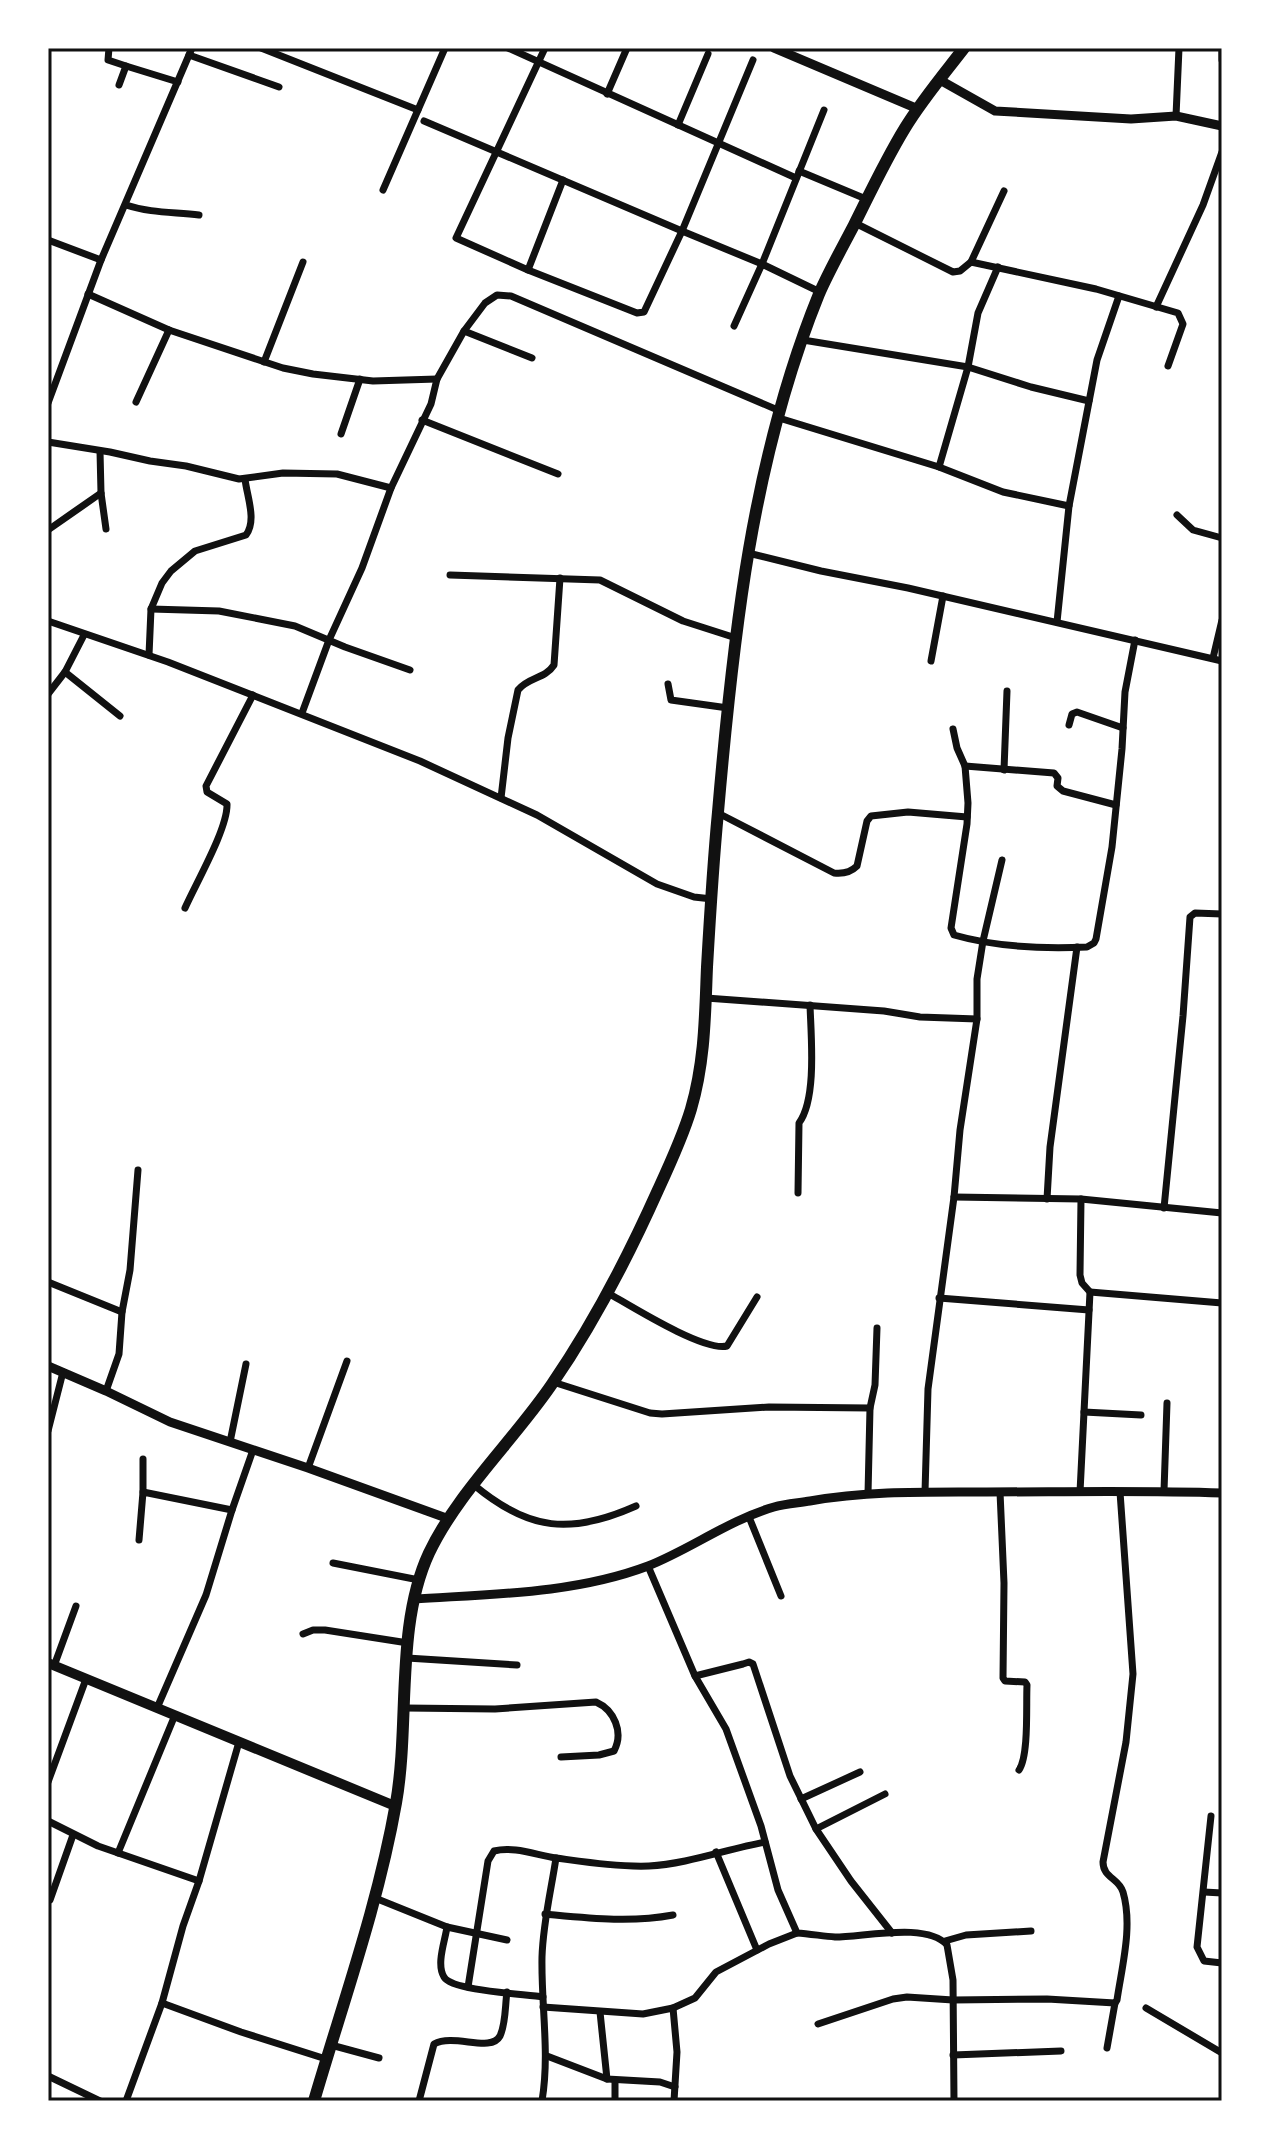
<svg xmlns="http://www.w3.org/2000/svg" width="1270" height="2149" font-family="Manrope,sans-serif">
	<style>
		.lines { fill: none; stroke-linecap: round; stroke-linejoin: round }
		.minor { stroke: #111; stroke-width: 7 }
		.tertiary { stroke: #111; stroke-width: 9 }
		.secondary { stroke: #111; stroke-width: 10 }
		.trunk { stroke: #111; stroke-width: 12 }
		.neatline { fill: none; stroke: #111; stroke-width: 3 }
	</style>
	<rect width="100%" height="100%" fill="#fff"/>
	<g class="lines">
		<g class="minor">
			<path d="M 109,48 L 108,60 L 126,66"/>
			<path d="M 261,48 L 418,110"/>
			<path d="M 508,48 L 796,178"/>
			<path d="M 545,48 L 456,238 L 528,270 L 637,313 L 644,312 L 682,231 L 762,264 L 824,110"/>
			<path d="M 1222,49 L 1222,60"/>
			<path d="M 189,55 L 279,87"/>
			<path d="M 119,85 L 126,66 L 178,82"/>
			<path d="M 607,94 L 627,48"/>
			<path d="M 1176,116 L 1179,48"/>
			<path d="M 424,121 L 682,231 L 753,60"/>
			<path d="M 678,125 L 708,54"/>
			<path d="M 799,171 L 866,199"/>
			<path d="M 383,190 L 445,48"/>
			<path d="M 126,205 C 150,213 174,212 199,215"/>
			<path d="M 855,223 L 953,272 L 960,271 L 971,262 L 1096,289 L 1178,313 L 1183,324 L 1168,366"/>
			<path d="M 48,240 L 101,260"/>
			<path d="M 971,262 L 1004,191"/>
			<path d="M 528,270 L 563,180"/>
			<path d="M 88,294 L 169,330 L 283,368 L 313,374 L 373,381 L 437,379"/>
			<path d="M 1156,307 L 1203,205 L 1222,152"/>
			<path d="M 734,326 L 762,264 L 820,292"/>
			<path d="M 464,331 L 532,358"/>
			<path d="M 803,340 L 968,367 L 1031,387 L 1089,401"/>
			<path d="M 264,362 L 303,262"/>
			<path d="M 136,402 L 169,330"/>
			<path d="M 48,403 L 101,260 L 192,48"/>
			<path d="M 779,418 L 939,467 L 1003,492 L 1069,506"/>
			<path d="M 422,420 L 558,474"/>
			<path d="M 341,434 L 360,379"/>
			<path d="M 48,442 L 110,452 L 150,461 L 186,466 L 239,479 L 283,473 L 337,474 L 391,488"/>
			<path d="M 100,451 L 101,493 L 106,529"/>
			<path d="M 939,467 L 968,367 L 978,313 L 998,267"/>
			<path d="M 1177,515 L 1193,530 L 1222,538"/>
			<path d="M 48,530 L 101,493"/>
			<path d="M 748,553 L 821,571 L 908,588 L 1222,661"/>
			<path d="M 450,575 L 600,580 L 683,621 L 736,638"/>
			<path d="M 151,609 L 219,611 L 295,626 L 345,647 L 410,670"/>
			<path d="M 48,621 L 168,662 L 420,761 L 537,815 L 657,884 L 694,897 L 712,899"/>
			<path d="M 1057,622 L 1069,506 L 1097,360 L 1119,296"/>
			<path d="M 149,655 L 151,609 L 162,583 L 171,571 L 195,551 L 246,535 C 257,520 247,497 245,479"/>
			<path d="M 1213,658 L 1222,620"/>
			<path d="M 931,661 L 943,596"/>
			<path d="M 65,672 L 120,716"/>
			<path d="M 668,684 L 671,700 L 728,708"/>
			<path d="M 48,694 L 65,672 L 84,635"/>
			<path d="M 302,713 L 329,640 L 362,568 L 391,488 L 431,404 L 437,379 L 464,331 L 485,303 L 497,295 L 511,296 L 780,411"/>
			<path d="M 1069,725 L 1072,714 L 1077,712 L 1123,728"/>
			<path d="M 953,729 L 957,748 L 965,766 L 968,803 L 967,824 L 951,928 L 954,935 C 996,947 1044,949 1087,947 L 1094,943 L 1096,939 L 1112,847 L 1122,749 L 1125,692 L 1135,640"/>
			<path d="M 965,766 L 1054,773 L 1058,778 L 1057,786 L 1063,791 L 1116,805"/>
			<path d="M 1004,770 L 1007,691"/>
			<path d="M 501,798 L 508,738 L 518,690 C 528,677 545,679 554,665 L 560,578"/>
			<path d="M 718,813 L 834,873 C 843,874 851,872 857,866 L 867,821 L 871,816 L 908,812 L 967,817"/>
			<path d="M 185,908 C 196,883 228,828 227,804 L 207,792 L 206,786 L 253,695"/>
			<path d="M 706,998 L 884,1011 L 920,1017 L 977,1019"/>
			<path d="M 798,1193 L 799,1123 C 817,1099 811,1036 810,1005"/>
			<path d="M 954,1197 L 1081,1199 L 1222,1213"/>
			<path d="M 1047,1199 L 1050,1147 L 1077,947"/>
			<path d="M 1164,1208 L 1183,1016 L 1190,917 L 1195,913 L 1222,914"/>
			<path d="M 48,1282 L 122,1312"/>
			<path d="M 1090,1292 L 1222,1303"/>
			<path d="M 608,1293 C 631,1306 704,1352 727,1346 L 757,1297"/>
			<path d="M 939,1298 L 1089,1310"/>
			<path d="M 553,1382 L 650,1413 L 662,1414 L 769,1407 L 870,1408"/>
			<path d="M 106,1391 L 119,1354 L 122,1312 L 130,1270 L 138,1170"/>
			<path d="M 1084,1412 L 1141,1415"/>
			<path d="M 48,1431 L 63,1372"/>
			<path d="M 230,1442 L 246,1364"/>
			<path d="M 143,1459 L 143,1492"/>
			<path d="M 308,1468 L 347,1361"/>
			<path d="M 474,1485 C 529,1531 571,1535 636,1506"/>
			<path d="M 1164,1491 L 1167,1403"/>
			<path d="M 925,1492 L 928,1389 L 954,1197 L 960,1130 L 977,1019 L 977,979 L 983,941 L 1002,860"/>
			<path d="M 1000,1492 L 1004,1583 L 1003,1678 L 1005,1681 L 1025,1682 L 1027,1685 C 1026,1705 1029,1756 1019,1770"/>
			<path d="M 1080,1492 L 1090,1292 L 1082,1283 L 1080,1275 L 1081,1199"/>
			<path d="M 868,1494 L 870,1408 L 875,1385 L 877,1328"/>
			<path d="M 749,1517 L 781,1596"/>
			<path d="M 139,1540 L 143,1492 L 232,1510"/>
			<path d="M 333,1563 L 419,1580"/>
			<path d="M 648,1566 L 695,1676 L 726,1729 L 761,1826 L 778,1890 L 797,1933 C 810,1934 823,1936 835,1937 C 864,1937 927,1922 947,1945 L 953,1980 L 954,2101"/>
			<path d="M 303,1634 L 313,1630 L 325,1630 L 408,1643"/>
			<path d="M 407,1658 L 517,1665"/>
			<path d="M 54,1666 L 76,1606"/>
			<path d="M 695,1676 L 743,1664 L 749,1662 L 753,1664 L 790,1776 L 816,1829 L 851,1881 L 892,1933"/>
			<path d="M 157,1708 L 206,1595 L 232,1510 L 253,1450"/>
			<path d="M 405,1708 L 495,1709 L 596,1702 C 614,1710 624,1732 614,1751 L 599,1755 L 561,1757"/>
			<path d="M 48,1782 L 86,1679"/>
			<path d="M 801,1799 L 860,1772"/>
			<path d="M 1211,1816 L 1197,1947 L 1204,1961 L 1222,1963"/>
			<path d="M 48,1821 L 98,1846 L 199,1881"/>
			<path d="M 816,1829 L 885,1794"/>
			<path d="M 716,1852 L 757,1950"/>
			<path d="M 118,1853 L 175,1715"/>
			<path d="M 1204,1892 L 1222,1893"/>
			<path d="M 375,1898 L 447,1927 L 507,1940"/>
			<path d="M 50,1900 L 73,1835"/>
			<path d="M 545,1914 C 588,1918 630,1923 673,1915"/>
			<path d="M 447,1927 C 445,1941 436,1964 444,1977 C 452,1991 524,1994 543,1997"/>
			<path d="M 945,1941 L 966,1935 L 1031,1931"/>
			<path d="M 468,1987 L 488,1861 L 494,1851 C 514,1846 536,1855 556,1858 C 586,1862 618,1867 649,1866 C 687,1864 727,1849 765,1842"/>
			<path d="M 162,2003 L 241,2032 L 326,2059"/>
			<path d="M 543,2007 L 643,2014 L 673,2008 L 695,1998 L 716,1972 L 769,1944 L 797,1933"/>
			<path d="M 673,2008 L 677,2052 L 674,2101"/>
			<path d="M 1146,2008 L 1222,2053"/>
			<path d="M 600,2012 L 607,2079"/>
			<path d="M 818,2024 L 893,1999 L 907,1997 L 953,2000 L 1047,1999 L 1115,2003"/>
			<path d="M 331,2045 L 379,2058"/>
			<path d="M 1107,2048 L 1115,2003 L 1117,2000 C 1122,1966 1133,1926 1123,1892 C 1119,1878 1103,1878 1103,1862 L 1126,1742 L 1133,1674 L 1120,1492"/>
			<path d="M 953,2055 L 1061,2051"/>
			<path d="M 547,2056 L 607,2079 L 660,2082 L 675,2087"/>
			<path d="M 48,2076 L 100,2101"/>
			<path d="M 126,2101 L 162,2003 L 183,1926 L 199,1881 L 239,1742"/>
			<path d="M 419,2101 L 434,2044 C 454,2033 491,2053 500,2036 C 506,2023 505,2005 507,1992"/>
			<path d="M 542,2101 C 550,2053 541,2006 542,1957 C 543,1923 551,1891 556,1858"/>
			<path d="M 615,2101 L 615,2081"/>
		</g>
		<g class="tertiary">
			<path d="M 774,48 L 918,109"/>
			<path d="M 940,80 L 995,111 L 1131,119 L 1176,116 L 1222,126"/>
			<path d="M 48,1366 L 106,1391 L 170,1422 L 308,1468 L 449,1519"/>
			<path d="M 414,1599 C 491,1594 574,1594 648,1566 C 691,1549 729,1520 774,1507 C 785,1504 798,1503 810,1501 C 866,1491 923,1492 979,1492 C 1060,1492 1141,1490 1222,1493"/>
		</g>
		<path class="secondary" d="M 48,1663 L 395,1806"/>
		<path class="trunk" d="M 314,2101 C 343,2002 378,1905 396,1803 C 410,1724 395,1626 429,1553 C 458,1492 514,1440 552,1384 C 594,1323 628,1257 658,1190 C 670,1164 683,1136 691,1109 C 705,1061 705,1015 707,967 C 710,915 713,864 718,812 C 733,637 752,459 819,294 C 829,271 842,248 854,225 C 870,193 886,159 905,128 C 922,100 944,74 964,48"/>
	</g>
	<rect width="1270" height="2149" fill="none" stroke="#ffffff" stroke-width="100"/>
	<rect x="50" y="50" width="1170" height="2049" class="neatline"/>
</svg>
